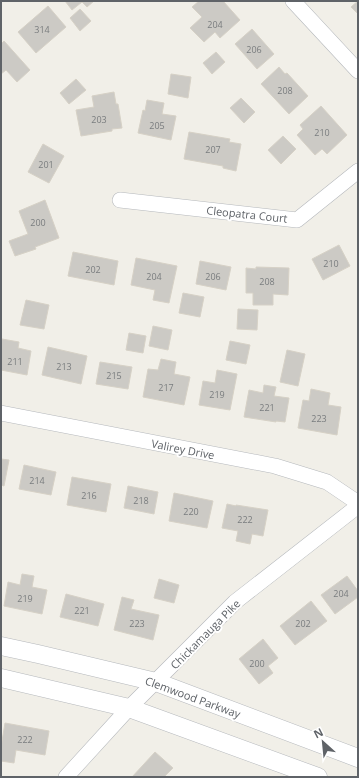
<svg xmlns="http://www.w3.org/2000/svg" width="359" height="778" font-family="'Open Sans',sans-serif">
	<style>
		.building { fill: #cccac5; stroke: #d6d1c6 }
		.lines { fill: none; stroke-linecap: round; stroke-linejoin: round }
		.minor-casing { stroke: #b5b8bc; stroke-width: 16 }
		.tertiary-casing { stroke: #b5b8bc; stroke-width: 19 }
		.minor { stroke: #fff; stroke-width: 15 }
		.tertiary { stroke: #fff; stroke-width: 18 }
		.labels { text-anchor: middle; dominant-baseline: central; stroke-width: 4; stroke-linejoin: round; paint-order: stroke }
		.number-label { font-size: 9px; fill: #7a7d7f }
		.street-label { font-size: 11px; fill: #5f6368; stroke: #fff }
	</style>
	<rect width="100%" height="100%" fill="#f1efe8"/>
	<g class="building">
		<path d="M 65,1 L 94,1 L 87,7 L 82,2 L 72,10 Z"/>
		<path d="M 199,1 L 223,1 L 240,20 L 220,38 L 215,32 L 204,42 L 190,28 L 202,17 L 192,7 Z"/>
		<path d="M 358,1 L 358,14 L 351,7 Z"/>
		<path d="M 48,6 L 66,27 L 36,53 L 18,32 Z"/>
		<path d="M 80,9 L 91,21 L 80,31 L 70,18 Z"/>
		<path d="M 252,29 L 274,54 L 257,69 L 235,44 Z"/>
		<path d="M 4,41 L 30,70 L 17,82 L 6,70 L 1,74 L 1,44 Z"/>
		<path d="M 216,52 L 225,62 L 212,74 L 203,63 Z"/>
		<path d="M 279,67 L 285,74 L 287,73 L 308,96 L 289,114 L 261,84 Z"/>
		<path d="M 171,74 L 191,77 L 188,98 L 168,94 Z"/>
		<path d="M 76,79 L 86,90 L 69,104 L 60,93 Z"/>
		<path d="M 114,92 L 116,104 L 118,104 L 122,128 L 112,129 L 112,131 L 81,136 L 76,110 L 94,107 L 92,96 Z"/>
		<path d="M 241,98 L 255,112 L 244,123 L 230,108 Z"/>
		<path d="M 147,100 L 164,103 L 162,114 L 176,116 L 171,140 L 138,133 L 143,110 L 145,111 Z"/>
		<path d="M 321,106 L 347,135 L 327,154 L 322,149 L 315,155 L 297,135 L 303,129 L 300,125 Z"/>
		<path d="M 189,132 L 230,139 L 229,142 L 241,144 L 236,171 L 223,168 L 223,166 L 184,159 Z"/>
		<path d="M 283,136 L 296,149 L 281,164 L 268,150 Z"/>
		<path d="M 43,144 L 64,156 L 49,183 L 28,172 Z"/>
		<path d="M 45,200 L 59,238 L 35,247 L 36,249 L 15,256 L 9,241 L 28,234 L 19,211 Z"/>
		<path d="M 339,245 L 350,266 L 323,280 L 312,259 Z"/>
		<path d="M 73,252 L 118,261 L 114,285 L 68,276 Z"/>
		<path d="M 136,258 L 177,266 L 169,303 L 153,300 L 155,290 L 131,285 Z"/>
		<path d="M 200,261 L 231,267 L 226,290 L 196,284 Z"/>
		<path d="M 256,267 L 289,268 L 288,295 L 273,294 L 273,305 L 253,305 L 253,293 L 246,293 L 246,268 L 256,269 Z"/>
		<path d="M 183,293 L 204,297 L 200,317 L 179,313 Z"/>
		<path d="M 26,300 L 49,305 L 44,329 L 20,325 Z"/>
		<path d="M 238,309 L 258,310 L 257,330 L 237,329 Z"/>
		<path d="M 153,326 L 172,330 L 168,350 L 149,346 Z"/>
		<path d="M 129,333 L 146,336 L 143,353 L 126,350 Z"/>
		<path d="M 2,339 L 19,342 L 18,348 L 31,351 L 27,375 L 1,370 L 1,343 Z"/>
		<path d="M 230,341 L 250,345 L 246,364 L 226,360 Z"/>
		<path d="M 48,347 L 87,356 L 81,384 L 42,375 Z"/>
		<path d="M 287,350 L 305,354 L 298,386 L 280,382 Z"/>
		<path d="M 161,359 L 176,362 L 174,374 L 190,377 L 184,405 L 143,397 L 148,369 L 158,370 Z"/>
		<path d="M 100,362 L 132,367 L 128,389 L 96,384 Z"/>
		<path d="M 217,370 L 237,374 L 230,410 L 199,405 L 203,381 L 215,383 Z"/>
		<path d="M 264,385 L 276,387 L 274,396 L 289,398 L 285,422 L 276,421 L 276,422 L 244,417 L 249,390 L 263,393 Z"/>
		<path d="M 311,389 L 330,393 L 328,405 L 341,407 L 337,435 L 298,428 L 303,400 L 309,401 Z"/>
		<path d="M 1,459 L 9,460 L 4,486 L 1,485 Z"/>
		<path d="M 24,465 L 56,472 L 51,495 L 19,489 Z"/>
		<path d="M 72,477 L 111,484 L 106,512 L 67,505 Z"/>
		<path d="M 128,486 L 158,492 L 154,514 L 124,508 Z"/>
		<path d="M 174,493 L 213,501 L 207,528 L 169,521 Z"/>
		<path d="M 227,504 L 236,506 L 236,505 L 268,510 L 263,536 L 252,534 L 250,544 L 236,541 L 238,531 L 222,528 Z"/>
		<path d="M 22,574 L 34,576 L 32,587 L 47,590 L 42,614 L 4,606 L 8,582 L 20,585 Z"/>
		<path d="M 347,576 L 358,591 L 358,597 L 335,614 L 321,595 Z"/>
		<path d="M 159,579 L 179,585 L 174,603 L 154,598 Z"/>
		<path d="M 66,594 L 104,604 L 98,626 L 60,617 Z"/>
		<path d="M 122,597 L 134,600 L 131,609 L 159,615 L 153,640 L 114,630 Z"/>
		<path d="M 311,601 L 327,621 L 295,645 L 280,626 Z"/>
		<path d="M 263,639 L 278,658 L 268,666 L 273,673 L 259,684 L 239,659 Z"/>
		<path d="M 5,723 L 49,731 L 45,755 L 16,750 L 14,763 L 1,761 L 1,747 Z"/>
		<path d="M 155,752 L 173,768 L 164,777 L 132,777 Z"/>
	</g>
	<g class="lines">
		<defs>
			<g id="minor">
				<path d="M 293,1 L 358,71"/>
				<path d="M 120,200 L 297,220 L 358,171"/>
				<path d="M 1,413 L 275,466 L 327,482 L 358,503"/>
				<path d="M 66,777 L 129,708 L 235,602 L 358,506"/>
			</g>
			<g id="tertiary">
				<path d="M 1,646 L 38,654 L 156,682 L 358,758"/>
				<path d="M 1,678 L 129,708 L 318,777"/>
			</g>
		</defs>
		<use href="#minor" class="minor-casing"/>
		<use href="#tertiary" class="tertiary-casing"/>
		<use href="#minor" class="minor"/>
		<use href="#tertiary" class="tertiary"/>
	</g>
	<g class="labels">
		<g class="number-label">
			<text x="215" y="24">204</text>
			<text x="42" y="29">314</text>
			<text x="254" y="49">206</text>
			<text x="285" y="90">208</text>
			<text x="99" y="119">203</text>
			<text x="157" y="125">205</text>
			<text x="322" y="132">210</text>
			<text x="213" y="149">207</text>
			<text x="46" y="164">201</text>
			<text x="38" y="222">200</text>
			<text x="331" y="263">210</text>
			<text x="93" y="269">202</text>
			<text x="154" y="276">204</text>
			<text x="213" y="276">206</text>
			<text x="267" y="281">208</text>
			<text x="15" y="361">211</text>
			<text x="64" y="366">213</text>
			<text x="114" y="375">215</text>
			<text x="166" y="387">217</text>
			<text x="217" y="394">219</text>
			<text x="267" y="407">221</text>
			<text x="319" y="418">223</text>
			<text x="37" y="480">214</text>
			<text x="89" y="495">216</text>
			<text x="141" y="500">218</text>
			<text x="191" y="511">220</text>
			<text x="245" y="519">222</text>
			<text x="341" y="593">204</text>
			<text x="25" y="598">219</text>
			<text x="82" y="610">221</text>
			<text x="137" y="623">223</text>
			<text x="303" y="623">202</text>
			<text x="257" y="663">200</text>
			<text x="25" y="739">222</text>
		</g>
		<g class="street-label">
			<text transform="translate(247 214) rotate(6)">Cleopatra Court</text>
			<text transform="translate(183 449) rotate(11)">Valirey Drive</text>
			<text transform="translate(205 634) rotate(-45)">Chickamauga Pike</text>
			<text transform="translate(193 697) rotate(20)">Clemwood Parkway</text>
		</g>
	</g>
	<rect width="359" height="778" fill="none" stroke="#5f6368" stroke-width="4"/>
	<g transform="translate(323 742) rotate(333)" stroke="#ffffff" stroke-width="3" paint-order="stroke">
	<path d="M0-3L7 15L0 10L-7 15Z" fill="#5f6368"/>
	<text y="-6" font-size="11" font-weight="bold" text-anchor="middle" fill="#5f6368">N</text>
	</g>
</svg>
